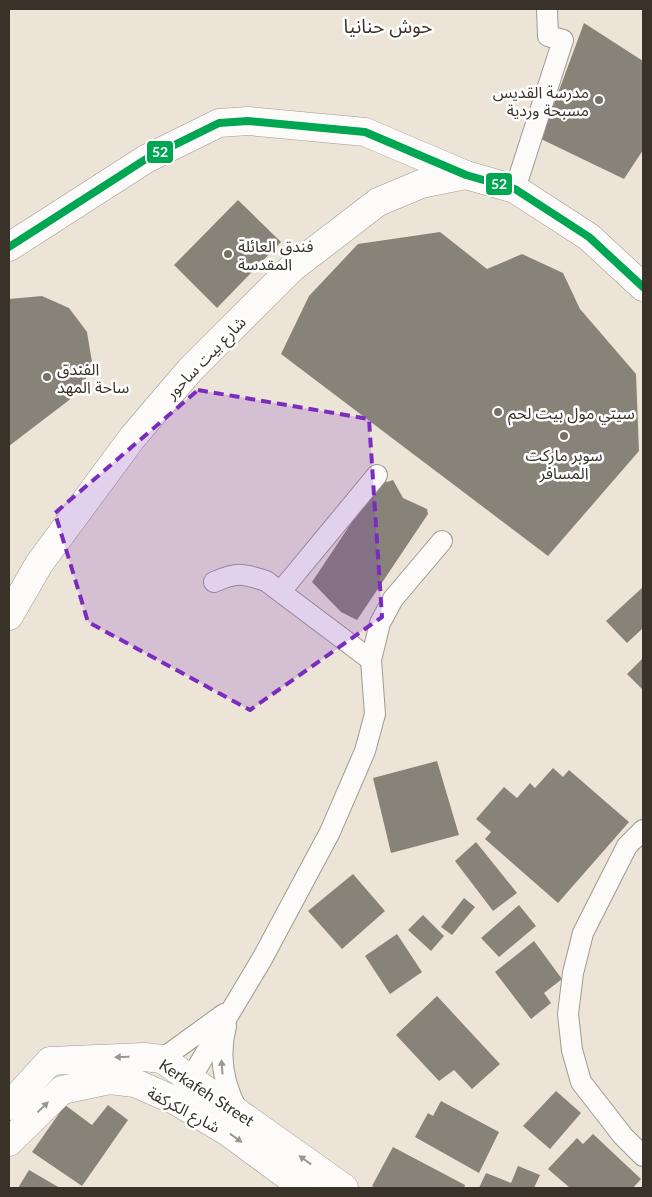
<svg xmlns="http://www.w3.org/2000/svg" width="652" height="1197" font-family="Lato,'Noto Sans Arabic',sans-serif">
	<style>
		.building { fill: #888379 }
		.lines { fill: none; stroke-linecap: round; stroke-linejoin: round }
		.street-casing { stroke: #a09990; stroke-width: 22 }
		.secondary-casing { stroke: #a09990; stroke-width: 29 }
		.street { stroke: #fcfbf9; stroke-width: 20 }
		.secondary { stroke: #fcfbf9; stroke-width: 28 }
		.bus-1-casing { stroke: #fff; stroke-width: 11 }
		.bus-1 { stroke: #00a651; stroke-width: 8 }
		.oneway { fill: #9a9691 }
		.marked { fill: #7b2cbf; fill-opacity: 0.2; stroke: #7b2cbf; stroke-width: 4; stroke-dasharray: 10 6; stroke-linejoin: round }
		.poi-dot { fill: #777066; stroke: #fff; stroke-width: 2 }
		.labels { text-anchor: middle; dominant-baseline: central; stroke-width: 5; stroke-linejoin: round; paint-order: stroke }
		.poi-label { font-size: 16px; fill: #383229; stroke: #fff; text-anchor: start }
		.street-label { font-size: 16px; fill: #383229; stroke: #fff }
		.quarter-label { font-size: 19px; fill: #383229; stroke: #fff }
		.line-badge { stroke: #fff; stroke-width: 2 }
		.badge-label { font-size: 14px; text-anchor: middle; font-weight: bold; fill: #fff }
	</style>
	<rect width="100%" height="100%" fill="#ece4d7"/>
	<g class="building">
		<path d="M 584,23 L 643,61 L 643,150 L 624,179 L 541,139 Z"/>
		<path d="M 238,200 L 281,242 L 217,308 L 174,265 Z"/>
		<path d="M 440,232 L 487,269 L 522,254 L 563,273 L 580,309 L 636,374 L 639,451 L 548,556 L 281,354 L 309,296 L 358,244 Z"/>
		<path d="M 42,296 L 69,308 L 87,332 L 92,362 L 81,391 L 9,446 L 9,299 Z"/>
		<path d="M 382,477 L 387,482 L 393,480 L 403,498 L 427,509 L 428,514 L 357,620 L 341,612 L 312,582 Z"/>
		<path d="M 643,587 L 643,628 L 627,643 L 606,621 Z"/>
		<path d="M 643,658 L 643,690 L 627,674 Z"/>
		<path d="M 437,761 L 459,835 L 391,853 L 373,778 Z"/>
		<path d="M 553,768 L 563,777 L 569,770 L 629,822 L 558,903 L 485,839 L 491,832 L 476,819 L 504,787 L 517,798 L 530,783 L 535,788 Z"/>
		<path d="M 476,842 L 517,893 L 493,911 L 455,861 Z"/>
		<path d="M 353,874 L 385,911 L 342,949 L 308,911 Z"/>
		<path d="M 464,898 L 475,907 L 452,935 L 441,927 Z"/>
		<path d="M 519,905 L 536,926 L 499,957 L 481,938 Z"/>
		<path d="M 423,915 L 444,936 L 431,951 L 408,930 Z"/>
		<path d="M 397,934 L 422,972 L 390,994 L 365,956 Z"/>
		<path d="M 534,941 L 562,979 L 544,993 L 551,1003 L 531,1019 L 495,972 Z"/>
		<path d="M 437,996 L 500,1064 L 472,1089 L 454,1070 L 439,1081 L 396,1035 Z"/>
		<path d="M 556,1091 L 581,1113 L 550,1149 L 523,1126 Z"/>
		<path d="M 441,1101 L 499,1132 L 479,1173 L 415,1137 L 428,1113 L 433,1116 Z"/>
		<path d="M 65,1105 L 92,1125 L 108,1105 L 128,1120 L 82,1186 L 32,1152 Z"/>
		<path d="M 593,1134 L 641,1179 L 633,1188 L 570,1188 L 548,1169 L 577,1138 L 583,1144 Z"/>
		<path d="M 393,1147 L 465,1185 L 464,1188 L 375,1188 L 372,1186 Z"/>
		<path d="M 518,1166 L 540,1175 L 534,1188 L 479,1188 L 486,1173 L 511,1183 Z"/>
		<path d="M 29,1170 L 60,1188 L 18,1188 Z"/>
	</g>
	<g class="lines">
		<defs>
			<g id="street">
				<path d="M 515,189 L 563,40 L 548,36 L 547,9"/>
				<path d="M 214,582 C 237,572 242,573 266,581 L 371,660"/>
				<path d="M 281,591 L 377,475"/>
				<path d="M 643,830 L 627,846 L 583,933 L 573,973 L 568,1014 L 572,1050 L 581,1082 L 623,1136 L 643,1156"/>
				<path d="M 226,1026 C 218,1057 223,1084 238,1111"/>
				<path d="M 162,1059 L 224,1014"/>
				<path d="M 183,1091 L 262,959 L 330,832 L 365,751 L 375,714 L 371,660 L 380,623 L 393,599 L 442,541"/>
			</g>
			<g id="secondary">
				<path d="M 9,247 L 146,159 L 219,123 L 248,121 L 365,132 L 466,175 L 515,189 L 589,237 L 643,287"/>
				<path d="M 9,616 L 39,564 L 132,438 L 190,370 L 292,268 L 378,202 L 421,184 L 466,175"/>
				<path d="M 9,1106 L 50,1061 L 144,1057 L 162,1059 L 344,1188"/>
				<path d="M 9,1142 L 62,1090 L 110,1080 L 135,1083 L 176,1101 L 228,1132 L 304,1188"/>
			</g>
		</defs>
		<use href="#street" class="street-casing"/>
		<use href="#secondary" class="secondary-casing"/>
		<use href="#street" class="street"/>
		<use href="#secondary" class="secondary"/>
		<defs>
			<path id="bus-1" d="M 9,247 L 146,159 L 219,123 L 248,121 L 365,132 L 466,175 L 515,189 L 589,237 L 643,287"/>
		</defs>
		<use href="#bus-1" class="bus-1-casing"/>
		<use href="#bus-1" class="bus-1"/>
	</g>
	<defs><path id="oneway-solid" d="M-6-.8H1V-3.2L6.5 0L1 3.2V.8H-6Z" transform="scale(1.25)"/></defs>
	<g class="oneway">
		<use href="#oneway-solid" transform="translate(122 1057) rotate(179)"/>
		<use href="#oneway-solid" transform="translate(222 1067) rotate(-94)"/>
		<use href="#oneway-solid" transform="translate(43 1107) rotate(-44)"/>
		<use href="#oneway-solid" transform="translate(236 1138) rotate(36)"/>
		<use href="#oneway-solid" transform="translate(305 1160) rotate(-144)"/>
	</g>
	<path class="marked" d="M 198,390 L 369,419 L 382,617 L 250,710 L 88,622 L 55,513 Z"/>
	<g class="poi-dot">
		<circle cx="599" cy="100" r="5"/>
		<circle cx="228" cy="254" r="5"/>
		<circle cx="47" cy="377" r="5"/>
		<circle cx="498" cy="412" r="5"/>
		<circle cx="564" cy="436" r="5"/>
	</g>
	<g class="labels">
		<g class="poi-label">
			<text x="589" y="91" text-anchor="end">مدرسة القديس<tspan x="589" dy="18">مسبحة وردية</tspan></text>
			<text x="238" y="245">فندق العائلة<tspan x="238" dy="18">المقدسة</tspan></text>
			<text x="57" y="368">الفندق<tspan x="57" dy="18">ساحة المهد</tspan></text>
			<text x="508" y="412">سيتي مول بيت لحم</text>
			<text x="564" y="454" text-anchor="middle">سوبر ماركت<tspan x="564" dy="18">المسافر</tspan></text>
		</g>
		<g class="street-label">
			<text transform="translate(205 357) rotate(-46)">شارع بيت ساحور</text>
			<text transform="translate(207 1092) rotate(33)">Kerkafeh Street</text>
			<text transform="translate(184 1109) rotate(28)">شارع الكركفة</text>
		</g>
		<g class="quarter-label">
			<text x="388" y="25">حوش حنانيا</text>
		</g>
	</g>
	<g class="line-badge">
		<rect x="146" y="140" width="28" height="24" rx="5" fill="#00a651"/>
		<rect x="485" y="172" width="28" height="24" rx="5" fill="#00a651"/>
	</g>
	<g class="badge-label">
		<text x="160" y="157">52</text>
		<text x="499" y="189">52</text>
	</g>
	<rect width="652" height="1197" fill="none" stroke="#383229" stroke-width="20"/>
</svg>
